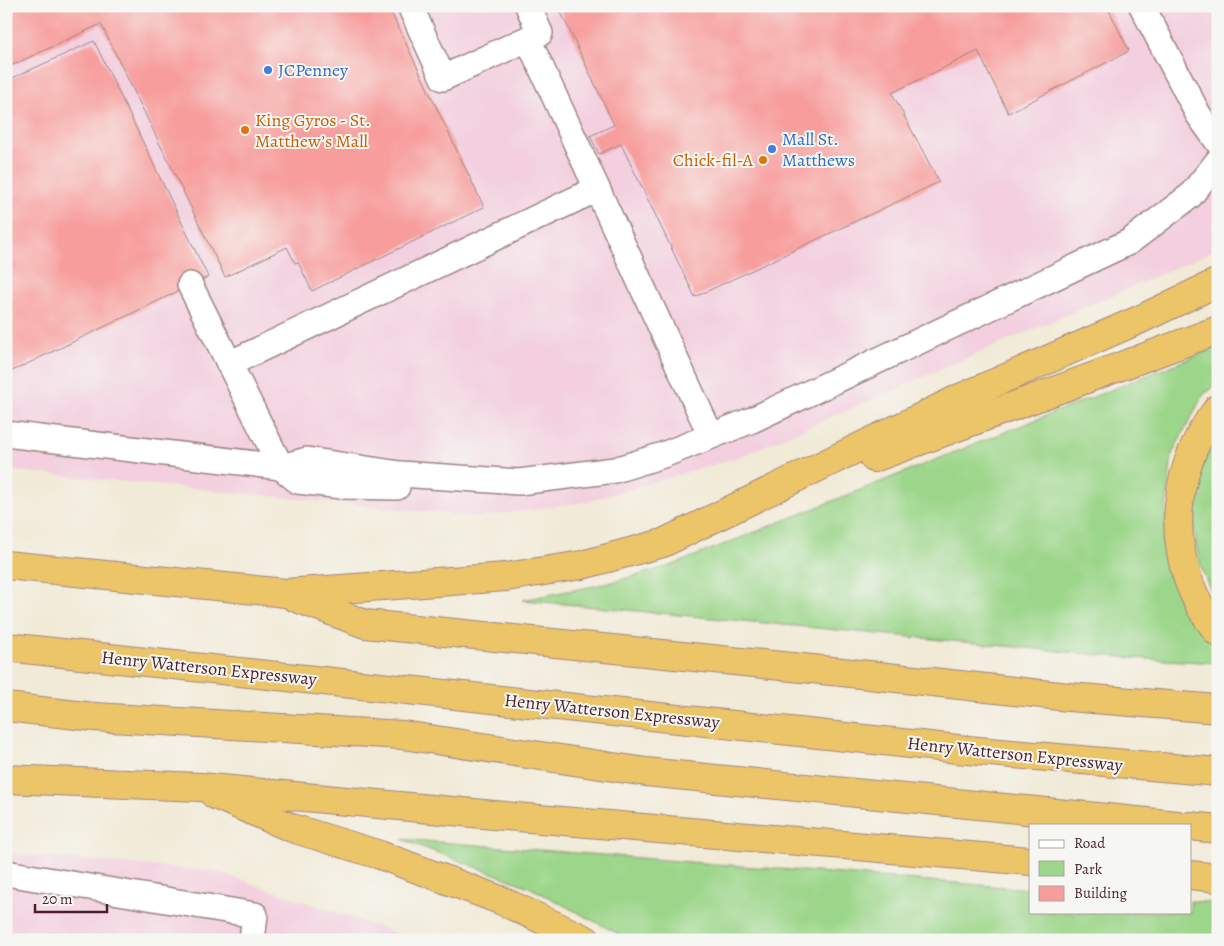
<svg xmlns="http://www.w3.org/2000/svg" width="1224" height="946" font-family="Alegreya,serif">
	<style>
		.built { fill: #f3cfdf }
		.green { fill: #9cd68a; stroke: #737a5a }
		.building { fill: #f79d9c }
		.lines { fill: none; stroke-linecap: round; stroke-linejoin: round }
		.minor-casing { stroke: #9e8481; stroke-width: 28 }
		.highway-casing { stroke: #9e8481; stroke-width: 30 }
		.minor { stroke: #fff; stroke-width: 25 }
		.highway { stroke: #edc569; stroke-width: 28 }
		.shop-dot { fill: #3f7fe0; stroke: #f6f6f2; stroke-width: 2 }
		.food-dot { fill: #e8710a; stroke: #f6f6f2; stroke-width: 2 }
		.labels { text-anchor: middle; dominant-baseline: central; stroke-width: 4; stroke-linejoin: round; paint-order: stroke }
		.shop-label { font-size: 18px; fill: #366cbe; stroke: #f6f6f2; text-anchor: start }
		.food-label { font-size: 18px; fill: #c56008; stroke: #f6f6f2; text-anchor: start }
		.street-label { font-size: 18px; fill: #4a1f2b; stroke: #f6f6f2 }
	</style>
	<rect width="100%" height="100%" fill="#f6f6f2"/>
	<filter id="ink" filterUnits="userSpaceOnUse"><feTurbulence type="fractalNoise" baseFrequency=".02" numOctaves="2"/><feDisplacementMap in="SourceGraphic" scale="10" xChannelSelector="R" yChannelSelector="G"/><feConvolveMatrix kernelMatrix="1 2 1 2 8 2 1 2 1" color-interpolation-filters="sRGB"/></filter>
	<filter id="wash" filterUnits="userSpaceOnUse"><feTurbulence type="fractalNoise" baseFrequency=".0096" numOctaves="4" result="noise"/><feDisplacementMap in="SourceGraphic" scale="20" xChannelSelector="R" yChannelSelector="G"/><feGaussianBlur stdDeviation="1.12" result="paint"/><feColorMatrix in="noise" values="0 0 0 0 0 0 0 0 0 0 0 0 0 0 0 0 0 1.4 0 .05"/><feComposite in="paint" operator="in"/></filter>
	<g filter="url(#wash)">
		<rect width="100%" height="100%" fill="#f1ead7"/>
		<g class="built">
			<path d="M 6,6 L 1218,6 L 1218,247 L 1207,254 L 739,457 L 586,502 L 479,517 L 6,470 Z"/>
			<path d="M 6,854 L 215,871 L 417,940 L 6,940 Z"/>
		</g>
		<g class="green">
			<path d="M 1218,347 L 1218,384 L 1203,395 L 1172,454 L 1165,519 L 1180,598 L 1218,650 L 1218,663 L 1131,658 L 522,600 L 609,583 L 670,566 Z"/>
			<path d="M 1218,434 L 1218,603 C 1186,553 1186,484 1218,434 Z"/>
			<path d="M 401,839 L 1030,889 L 1030,912 L 1190,912 L 1190,901 L 1218,903 L 1218,940 L 630,940 L 529,887 Z"/>
		</g>
		<g id="blocks">
			<g class="building">
				<path d="M 6,6 L 388,6 L 484,207 L 312,291 L 298,262 L 295,263 L 287,247 L 225,277 L 101,24 L 6,68 Z"/>
				<path d="M 558,6 L 1107,6 L 1129,51 L 1008,113 L 978,51 L 892,93 L 939,182 L 695,297 L 621,144 L 599,154 L 590,136 L 614,125 Z"/>
				<path d="M 94,41 L 208,277 L 6,374 L 6,81 Z"/>
			</g>
		</g>
	</g>
	<g filter="url(#ink)">
		<use href="#blocks" fill-opacity="0" stroke="#9e8481" stroke-width="1"/>
		<g class="lines">
			<defs>
				<g id="minor">
					<path d="M 410,6 L 443,78 L 540,33 L 528,6"/>
					<path d="M 1142,6 L 1198,114 L 1218,142"/>
					<path d="M 528,39 L 711,436"/>
					<path d="M 190,285 L 281,467 L 298,481 L 342,486 L 397,487"/>
					<path d="M 229,364 L 597,189"/>
					<path d="M 6,434 L 281,467 L 307,460 L 400,474 L 519,482 L 615,470 L 663,455 L 752,420 L 1129,242 L 1190,196 L 1218,161"/>
					<path d="M 6,873 L 255,915 L 252,940"/>
				</g>
				<g id="highway">
					<path d="M 1218,408 C 1166,473 1164,568 1218,632"/>
					<path d="M 874,458 L 1218,330"/>
					<path d="M 6,565 L 286,593 L 506,577 L 582,565 L 663,543 L 960,398 L 1141,319 L 1218,282"/>
					<path d="M 294,597 L 365,624 L 842,672 L 1069,697 L 1218,709"/>
					<path d="M 6,647 L 967,750 L 1218,772"/>
					<path d="M 6,707 L 94,717 L 403,735 L 646,772 L 1177,825"/>
					<path d="M 6,779 L 200,787 L 494,815 L 1030,861"/>
					<path d="M 215,795 L 292,828 L 380,855 L 500,900 L 586,940"/>
					<path d="M 1190,826 L 1218,829"/>
					<path d="M 1190,875 L 1218,878"/>
				</g>
			</defs>
			<use href="#minor" class="minor-casing"/>
			<use href="#highway" class="highway-casing"/>
			<use href="#minor" class="minor"/>
			<use href="#highway" class="highway"/>
		</g>
	</g>
	<g class="shop-dot">
		<circle cx="268" cy="70" r="5"/>
		<circle cx="772" cy="149" r="5"/>
	</g>
	<g class="food-dot">
		<circle cx="245" cy="130" r="5"/>
		<circle cx="763" cy="160" r="5"/>
	</g>
	<g class="labels">
		<g class="shop-label">
			<text x="278" y="70">JCPenney</text>
			<text x="782" y="139">Mall St.<tspan x="782" dy="21">Matthews</tspan></text>
		</g>
		<g class="food-label">
			<text x="255" y="120">King Gyros - St.<tspan x="255" dy="21">Matthew’s Mall</tspan></text>
			<text x="753" y="160" text-anchor="end">Chick-fil-A</text>
		</g>
		<g class="street-label">
			<text transform="translate(209 668) rotate(6)">Henry Watterson Expressway</text>
			<text transform="translate(612 711) rotate(6)">Henry Watterson Expressway</text>
			<text transform="translate(1015 754) rotate(6)">Henry Watterson Expressway</text>
		</g>
	</g>
	<rect width="1224" height="946" fill="none" stroke="#f6f6f2" stroke-width="25"/>
	<rect x="1029" y="824" width="162" height="90" fill="#f6f6f2" stroke="#b1a0a2"/>
	<rect x="1039" y="840" width="25" height="8" fill="#ffffff" stroke="#b1a0a2"/>
	<text x="1074" y="848" font-size="15" fill="#4a1f2b">Road</text>
	<rect x="1039" y="861" width="25" height="15" fill="#9cd68a" stroke="#b1a0a2"/>
	<text x="1074" y="874" font-size="15" fill="#4a1f2b">Park</text>
	<rect x="1039" y="886" width="25" height="15" fill="#f79d9c" stroke="#b1a0a2"/>
	<text x="1074" y="898" font-size="15" fill="#4a1f2b">Building</text>
	<path d="M35 904v8h72v-8" fill="none" stroke="#4a1f2b" stroke-width="2.5"/>
	<text x="42" y="904" font-size="15" fill="#4a1f2b" stroke="#f6f6f2" stroke-width="4" paint-order="stroke">20 m</text>
</svg>
